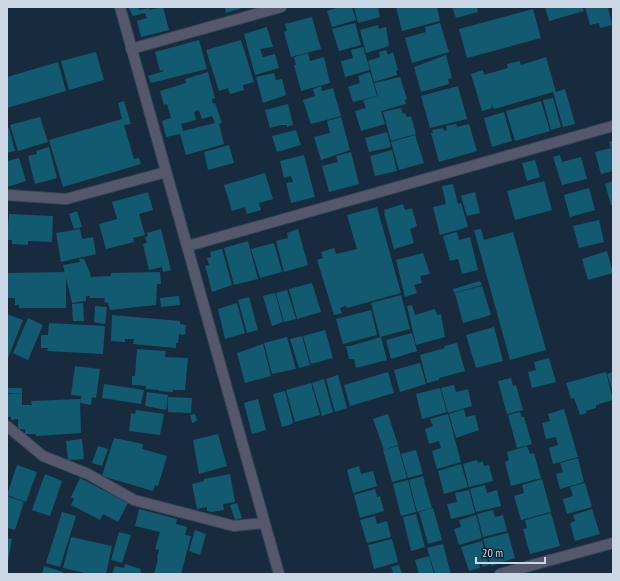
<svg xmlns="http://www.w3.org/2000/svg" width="620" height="581" font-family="'PT Sans Narrow',sans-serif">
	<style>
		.building { fill: #115a6f; fill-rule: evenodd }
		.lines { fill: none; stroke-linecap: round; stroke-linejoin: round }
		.minor-casing { stroke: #354759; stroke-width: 12 }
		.minor { stroke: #55586d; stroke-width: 10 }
	</style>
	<rect width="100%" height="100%" fill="#182b3e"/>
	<g class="building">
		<path d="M 128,7 L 138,7 L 139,10 L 149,8 L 149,10 L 163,7 L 169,30 L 141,37 L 137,21 L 147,18 L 145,13 L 133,16 Z"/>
		<path d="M 225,7 L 245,7 L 226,13 Z"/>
		<path d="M 339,7 L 352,7 L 356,20 L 332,27 L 327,11 Z"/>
		<path d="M 354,7 L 380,7 L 378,9 L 380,17 L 358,23 Z"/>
		<path d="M 396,7 L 437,7 L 440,21 L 402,31 Z"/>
		<path d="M 452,7 L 477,7 L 478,12 L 456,18 Z"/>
		<path d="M 545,7 L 582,7 L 584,11 L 549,21 Z"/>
		<path d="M 585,7 L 608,7 L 612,25 L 600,28 L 599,23 L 590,25 Z"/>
		<path d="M 533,9 L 541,38 L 467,58 L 459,29 Z"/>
		<path d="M 312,17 L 321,49 L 291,57 L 284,32 L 287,31 L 285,24 Z"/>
		<path d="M 355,23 L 361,45 L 339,51 L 332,29 Z"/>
		<path d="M 440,23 L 449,52 L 412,63 L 405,38 L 426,32 L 425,27 Z"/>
		<path d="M 378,25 L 379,29 L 386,27 L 389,45 L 386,47 L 366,53 L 360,30 Z"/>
		<path d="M 267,27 L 273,47 L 260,49 L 263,57 L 275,54 L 279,68 L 255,75 L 244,34 Z"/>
		<path d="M 199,40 L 207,69 L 151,83 L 148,76 L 164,71 L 163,70 L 160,71 L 155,52 Z"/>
		<path d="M 241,40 L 254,82 L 243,85 L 244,90 L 230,94 L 228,88 L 219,91 L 206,50 Z"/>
		<path d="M 363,47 L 370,70 L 345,77 L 341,61 L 353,58 L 351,50 Z"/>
		<path d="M 386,50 L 388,55 L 393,52 L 398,70 L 396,71 L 397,75 L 374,82 L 368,61 L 380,57 L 379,52 Z"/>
		<path d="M 96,52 L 104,80 L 69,90 L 61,61 Z"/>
		<path d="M 308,53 L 310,61 L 324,57 L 330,83 L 301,91 L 294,65 L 296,65 L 294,57 Z"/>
		<path d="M 446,55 L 452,78 L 448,79 L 449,84 L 421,92 L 414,67 Z"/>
		<path d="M 546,57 L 556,92 L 565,89 L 575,124 L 563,127 L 553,92 L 494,109 L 491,104 L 492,108 L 482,111 L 471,74 L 483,70 L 484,75 L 508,68 L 507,64 L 520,61 L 521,65 Z"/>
		<path d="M 58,62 L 66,91 L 7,108 L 7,77 Z"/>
		<path d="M 208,72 L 215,98 L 212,99 L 213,104 L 215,103 L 222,123 L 219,124 L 224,144 L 186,155 L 180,134 L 166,137 L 162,121 L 171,118 L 167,104 L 164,105 L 160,91 L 186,83 L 185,79 ZM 199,110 L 202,119 L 212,116 L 215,123 L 183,131 L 181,124 L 196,120 L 194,112 Z"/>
		<path d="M 370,72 L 377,96 L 353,102 L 348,87 L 360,83 L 358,76 Z"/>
		<path d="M 274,73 L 276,80 L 282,79 L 286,95 L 263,103 L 256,77 Z"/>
		<path d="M 400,77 L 407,99 L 405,100 L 406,104 L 381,111 L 385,124 L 361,131 L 355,111 L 366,108 L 363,100 L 378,96 L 374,83 Z"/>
		<path d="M 321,86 L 322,91 L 333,88 L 341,116 L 311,124 L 303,100 L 315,96 L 313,89 Z"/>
		<path d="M 458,86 L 467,119 L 430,128 L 421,96 Z"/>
		<path d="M 553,98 L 561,127 L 551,130 L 543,100 Z"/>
		<path d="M 124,101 L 131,124 L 124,125 L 134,159 L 139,158 L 141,164 L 63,187 L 49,140 L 122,119 L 118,103 Z"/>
		<path d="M 541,101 L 550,131 L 515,141 L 506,111 Z"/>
		<path d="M 288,104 L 293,125 L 287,127 L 287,125 L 281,125 L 270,128 L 265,110 Z"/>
		<path d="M 401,108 L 403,114 L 405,113 L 407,117 L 411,116 L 416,134 L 391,141 L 383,112 Z"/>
		<path d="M 504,112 L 512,141 L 492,147 L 484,118 Z"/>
		<path d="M 40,117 L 48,142 L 18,151 L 10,125 Z"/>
		<path d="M 341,117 L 350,150 L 321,160 L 314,137 L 330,133 L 327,121 Z"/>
		<path d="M 456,124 L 457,127 L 469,124 L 477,151 L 439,162 L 431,133 L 433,133 L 432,130 L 443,128 L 444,131 L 447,130 L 446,126 Z"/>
		<path d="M 7,128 L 9,128 L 15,151 L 7,153 Z"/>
		<path d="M 296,130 L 301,145 L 277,152 L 272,136 Z"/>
		<path d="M 387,132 L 391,147 L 369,152 L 365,138 Z"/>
		<path d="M 415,135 L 424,163 L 399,170 L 391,142 Z"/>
		<path d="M 613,141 L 613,171 L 601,174 L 595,152 L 611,148 L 609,142 Z"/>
		<path d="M 229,145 L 234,163 L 208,170 L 204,152 Z"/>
		<path d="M 49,147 L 57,178 L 35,184 L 28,156 L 37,154 L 36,151 Z"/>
		<path d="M 392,150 L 397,171 L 375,176 L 370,156 Z"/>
		<path d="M 351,152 L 359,184 L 329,192 L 322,166 L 338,162 L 336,156 Z"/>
		<path d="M 304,155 L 315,197 L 291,203 L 286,183 L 293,182 L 291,176 L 284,178 L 280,161 Z"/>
		<path d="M 560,155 L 562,162 L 581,157 L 587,179 L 562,185 L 553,157 Z"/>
		<path d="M 19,158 L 26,181 L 7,187 L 7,161 Z"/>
		<path d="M 535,160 L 540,177 L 527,181 L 522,163 Z"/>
		<path d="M 265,173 L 273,199 L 259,203 L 261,210 L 247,214 L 245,207 L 232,211 L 224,185 Z"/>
		<path d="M 544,181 L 552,210 L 515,220 L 507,191 Z"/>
		<path d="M 613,181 L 613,205 L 611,205 L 605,184 Z"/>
		<path d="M 453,184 L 458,204 L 461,203 L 468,227 L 440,235 L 433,207 L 446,204 L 442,186 Z"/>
		<path d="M 589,188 L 595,210 L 570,217 L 564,195 Z"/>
		<path d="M 148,192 L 153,210 L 139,214 L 145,235 L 133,238 L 134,242 L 106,249 L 99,224 L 117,219 L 112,202 Z"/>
		<path d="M 475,192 L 480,213 L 467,216 L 461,196 Z"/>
		<path d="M 403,204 L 405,210 L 412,208 L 417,226 L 410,229 L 414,243 L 394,249 L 384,213 L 385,213 L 384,210 Z"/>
		<path d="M 377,207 L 401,293 L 347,308 L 346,306 L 340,308 L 342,313 L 334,315 L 317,260 L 323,258 L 321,252 L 334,248 L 336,254 L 332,255 L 357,249 L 347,215 Z"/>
		<path d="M 77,211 L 82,227 L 74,229 L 69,214 Z"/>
		<path d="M 9,214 L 53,216 L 52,242 L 28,241 L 28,245 L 12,244 L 12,240 L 7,240 Z"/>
		<path d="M 599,220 L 604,242 L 579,248 L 573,226 Z"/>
		<path d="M 80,229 L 82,239 L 93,237 L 96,254 L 61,262 L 56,233 Z"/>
		<path d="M 161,229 L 171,270 L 163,272 L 162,267 L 149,270 L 143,244 L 147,243 L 145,237 L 148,236 L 147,233 Z"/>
		<path d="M 298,229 L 308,265 L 284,272 L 276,241 L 288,238 L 287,233 Z"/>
		<path d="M 481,229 L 484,240 L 513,232 L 546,350 L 510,360 L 474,230 Z"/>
		<path d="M 457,232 L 459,240 L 470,237 L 478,270 L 462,274 L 458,259 L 450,261 L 443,236 Z"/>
		<path d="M 248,241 L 258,279 L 234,285 L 224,248 Z"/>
		<path d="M 274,243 L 282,272 L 260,278 L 251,249 Z"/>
		<path d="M 222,249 L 232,285 L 212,292 L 205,266 L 209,265 L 207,258 L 211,257 L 210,252 Z"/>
		<path d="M 607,251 L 613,273 L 588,280 L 582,259 Z"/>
		<path d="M 423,253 L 430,274 L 420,276 L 422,283 L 414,285 L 417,293 L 405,297 L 396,260 Z"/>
		<path d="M 79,259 L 84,259 L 91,275 L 90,277 L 111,276 L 111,273 L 160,272 L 161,284 L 157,284 L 156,305 L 110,310 L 108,303 L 104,302 L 105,298 L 90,298 L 90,296 L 86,296 L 86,301 L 72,303 L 63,265 L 80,262 Z"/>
		<path d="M 66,272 L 66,308 L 19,308 L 19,305 L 15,305 L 15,298 L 7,298 L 7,273 Z"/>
		<path d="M 480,281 L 482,285 L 454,293 L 453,289 Z"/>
		<path d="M 312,283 L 321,312 L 297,319 L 289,289 Z"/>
		<path d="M 482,286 L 491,315 L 463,323 L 455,293 Z"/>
		<path d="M 287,290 L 296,319 L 284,322 L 276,293 Z"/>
		<path d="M 275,293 L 283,322 L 272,326 L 263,296 Z"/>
		<path d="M 401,295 L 410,329 L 380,337 L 371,303 Z"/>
		<path d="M 179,296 L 180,305 L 161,307 L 160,298 Z"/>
		<path d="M 249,297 L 258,330 L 247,333 L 238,300 Z"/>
		<path d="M 83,303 L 84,321 L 73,321 L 72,304 Z"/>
		<path d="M 237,303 L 245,333 L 225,339 L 218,309 Z"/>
		<path d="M 412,305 L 415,315 L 435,309 L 437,315 L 441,314 L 445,337 L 416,345 L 407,306 Z"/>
		<path d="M 95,306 L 107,307 L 105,324 L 94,322 Z"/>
		<path d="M 371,310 L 377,335 L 343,344 L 336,319 Z"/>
		<path d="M 7,314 L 23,320 L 8,358 L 7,357 Z"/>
		<path d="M 112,315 L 180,321 L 180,324 L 186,325 L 185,335 L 179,334 L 178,343 L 176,343 L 176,348 L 133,344 L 134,339 L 125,339 L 125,342 L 111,341 Z"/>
		<path d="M 28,318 L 43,325 L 28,360 L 13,353 Z"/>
		<path d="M 49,323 L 105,326 L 103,354 L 47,351 L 48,348 L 41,348 L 41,335 L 48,335 Z"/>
		<path d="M 494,327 L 503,361 L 476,368 L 466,335 Z"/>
		<path d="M 325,330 L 333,358 L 311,364 L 303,336 Z"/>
		<path d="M 412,333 L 417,351 L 391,359 L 386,340 Z"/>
		<path d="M 302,336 L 310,365 L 299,368 L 290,339 Z"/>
		<path d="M 287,337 L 296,369 L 272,374 L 264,343 Z"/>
		<path d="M 381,337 L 387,360 L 356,368 L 354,359 L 349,359 L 346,346 L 350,346 Z"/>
		<path d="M 457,343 L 465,371 L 439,378 L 439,380 L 427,383 L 420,355 L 445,348 L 444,346 Z"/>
		<path d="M 263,344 L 271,376 L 245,383 L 237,353 Z"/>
		<path d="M 137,349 L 166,351 L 165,357 L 188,358 L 185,390 L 173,390 L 173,392 L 159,391 L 159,390 L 146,389 L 146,386 L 132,385 L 132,376 L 135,376 Z"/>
		<path d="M 549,358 L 556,382 L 532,388 L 528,372 L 536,370 L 534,362 Z"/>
		<path d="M 420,363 L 426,384 L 400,392 L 394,370 Z"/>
		<path d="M 75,366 L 100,369 L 96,398 L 92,397 L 91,405 L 80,403 L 81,433 L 36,436 L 36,434 L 25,434 L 25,429 L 18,429 L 18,419 L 11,420 L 11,417 L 7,417 L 7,394 L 22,393 L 22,405 L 32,405 L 31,401 L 80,399 L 80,403 L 81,396 L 71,395 Z"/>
		<path d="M 388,372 L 394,393 L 350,406 L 344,385 Z"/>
		<path d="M 606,372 L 613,400 L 596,405 L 596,408 L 586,411 L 587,413 L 580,415 L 574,398 L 571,399 L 566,383 Z"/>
		<path d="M 613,372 L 613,393 L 607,374 Z"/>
		<path d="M 338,375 L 347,408 L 335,412 L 326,379 Z"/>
		<path d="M 511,378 L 513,386 L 516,385 L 523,410 L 507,414 L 498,381 Z"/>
		<path d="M 324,379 L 333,412 L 322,416 L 312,383 Z"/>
		<path d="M 311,383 L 320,415 L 295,422 L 286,390 Z"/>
		<path d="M 104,384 L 144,390 L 141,404 L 102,398 Z"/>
		<path d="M 454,385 L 456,392 L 468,389 L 472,406 L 448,413 L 441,388 Z"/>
		<rect x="7" y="388" width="15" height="5"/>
		<path d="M 440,388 L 447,412 L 422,419 L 416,394 Z"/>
		<path d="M 285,391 L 293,422 L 292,424 L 282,427 L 273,394 Z"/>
		<path d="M 147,392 L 168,395 L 166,410 L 145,406 Z"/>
		<path d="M 168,397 L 192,398 L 191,413 L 168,412 Z"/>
		<path d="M 258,399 L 266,430 L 252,434 L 244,403 Z"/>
		<path d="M 464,409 L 466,417 L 475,415 L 479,430 L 456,438 L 449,414 Z"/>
		<path d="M 564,409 L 578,457 L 553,464 L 549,448 L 558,445 L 556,437 L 546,439 L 542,423 L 550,421 L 548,414 Z"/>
		<path d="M 136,410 L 164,414 L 160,435 L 129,431 L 131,413 L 135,414 Z"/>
		<path d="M 520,412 L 522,417 L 524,417 L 532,444 L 517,448 L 508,415 Z"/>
		<path d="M 195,414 L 197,421 L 192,423 L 190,415 Z"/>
		<path d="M 388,414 L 398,445 L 384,450 L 373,419 Z"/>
		<path d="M 448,414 L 461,462 L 437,469 L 432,451 L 441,448 L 439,441 L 429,444 L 425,429 L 433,426 L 430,419 Z"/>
		<path d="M 218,434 L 227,466 L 199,474 L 193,440 Z"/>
		<path d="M 114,438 L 143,444 L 142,449 L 167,456 L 158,486 L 155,485 L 153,491 L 102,476 Z"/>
		<path d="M 82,439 L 84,459 L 68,460 L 66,441 Z"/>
		<path d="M 98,446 L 108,449 L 102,466 L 92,463 Z"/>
		<path d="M 398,446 L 407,478 L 392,482 L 383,450 Z"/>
		<path d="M 527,446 L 530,454 L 534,453 L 541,478 L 511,486 L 505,462 L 509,460 L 507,452 Z"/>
		<path d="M 416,450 L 423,474 L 408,478 L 401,454 Z"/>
		<path d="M 578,458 L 584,482 L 560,489 L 556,474 L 563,472 L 560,463 Z"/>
		<path d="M 477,460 L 478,463 L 483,461 L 484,466 L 489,465 L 493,481 L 469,487 L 463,464 Z"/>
		<path d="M 461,464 L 468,487 L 444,494 L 438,471 Z"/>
		<path d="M 17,465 L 37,472 L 26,502 L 7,495 Z"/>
		<path d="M 359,466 L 361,474 L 373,471 L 377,486 L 353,493 L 347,470 Z"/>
		<path d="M 45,474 L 62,481 L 50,516 L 32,510 Z"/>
		<path d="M 230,474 L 235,502 L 223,504 L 224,510 L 212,512 L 207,511 L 207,507 L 197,509 L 192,484 L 204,481 L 204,479 Z"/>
		<path d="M 423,476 L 425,483 L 423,485 L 425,484 L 432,508 L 417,512 L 409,480 Z"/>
		<path d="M 80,478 L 128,503 L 118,522 L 103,514 L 100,520 L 71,505 L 74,499 L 71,497 Z"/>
		<path d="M 542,479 L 551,512 L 521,520 L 514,496 L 524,493 L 522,485 Z"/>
		<path d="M 408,480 L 416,512 L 401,516 L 393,484 Z"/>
		<path d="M 585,483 L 592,507 L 567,514 L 563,499 L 573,496 L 570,487 Z"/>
		<path d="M 485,485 L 487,493 L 497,490 L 501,506 L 476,512 L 470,489 Z"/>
		<path d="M 375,489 L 377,497 L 380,496 L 384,511 L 360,518 L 354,495 Z"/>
		<path d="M 469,490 L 475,513 L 451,519 L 447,504 L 457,502 L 455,493 Z"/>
		<path d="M 7,496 L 24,502 L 15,530 L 7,528 Z"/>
		<path d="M 237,503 L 242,518 L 235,520 L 230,505 Z"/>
		<path d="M 433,508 L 442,540 L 428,544 L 419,512 Z"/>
		<path d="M 139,509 L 177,519 L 176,524 L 187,527 L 185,535 L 191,536 L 181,574 L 154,574 L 158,559 L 157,558 L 159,550 L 155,549 L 160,532 L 135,526 Z"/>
		<path d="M 592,509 L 600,534 L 575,541 L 570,523 L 575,521 L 573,515 Z"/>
		<path d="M 493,510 L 495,517 L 503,515 L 507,531 L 483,537 L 477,514 Z"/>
		<path d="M 62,512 L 76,516 L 60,567 L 46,563 Z"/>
		<path d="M 551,513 L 560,546 L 530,554 L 523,529 L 527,528 L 525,520 Z"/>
		<path d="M 416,514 L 425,547 L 411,551 L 403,517 Z"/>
		<path d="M 476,515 L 482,538 L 459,545 L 454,529 L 461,527 L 459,520 Z"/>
		<path d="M 375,516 L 377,524 L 387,521 L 391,537 L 367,543 L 360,520 Z"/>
		<path d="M 195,530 L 206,534 L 200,555 L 189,551 Z"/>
		<path d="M 119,532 L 131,535 L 122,563 L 111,560 Z"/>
		<path d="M 508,533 L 515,558 L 491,566 L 483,539 Z"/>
		<path d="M 71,537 L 112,546 L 106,574 L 89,574 L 63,568 Z"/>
		<path d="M 7,538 L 12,539 L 8,562 L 7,562 Z"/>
		<path d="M 392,539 L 398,562 L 374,569 L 368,545 Z"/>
		<path d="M 482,541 L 489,565 L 483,567 L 481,563 L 479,563 L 480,568 L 469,571 L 461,547 Z"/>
		<path d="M 443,544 L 451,574 L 435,574 L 427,548 Z"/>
		<path d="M 429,556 L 434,574 L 419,574 L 415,560 Z"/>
		<path d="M 125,564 L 141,569 L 140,572 L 145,574 L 112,574 L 115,566 L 124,568 Z"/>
		<path d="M 399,565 L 402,574 L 388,574 L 393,572 L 391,567 Z"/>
		<path d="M 44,566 L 63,572 L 64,574 L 42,574 Z"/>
	</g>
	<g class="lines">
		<defs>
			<g id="minor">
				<path d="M 120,7 L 279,574"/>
				<path d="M 131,49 L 281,7"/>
				<path d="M 7,195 L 66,199 L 166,172"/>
				<path d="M 188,246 L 613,126"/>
				<path d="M 7,426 L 43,456 L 88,474 L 134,500 L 234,526 L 264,523"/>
				<path d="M 500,574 L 613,543"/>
			</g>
		</defs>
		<use href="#minor" class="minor-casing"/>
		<use href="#minor" class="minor"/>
	</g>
	<rect width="620" height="581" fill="none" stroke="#cbd7e4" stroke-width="16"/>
	<path d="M476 557v6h69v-6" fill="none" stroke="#cbd7e4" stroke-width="2"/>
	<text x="482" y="557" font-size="12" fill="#cbd7e4" stroke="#0f2134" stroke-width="3" paint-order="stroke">20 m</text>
</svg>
